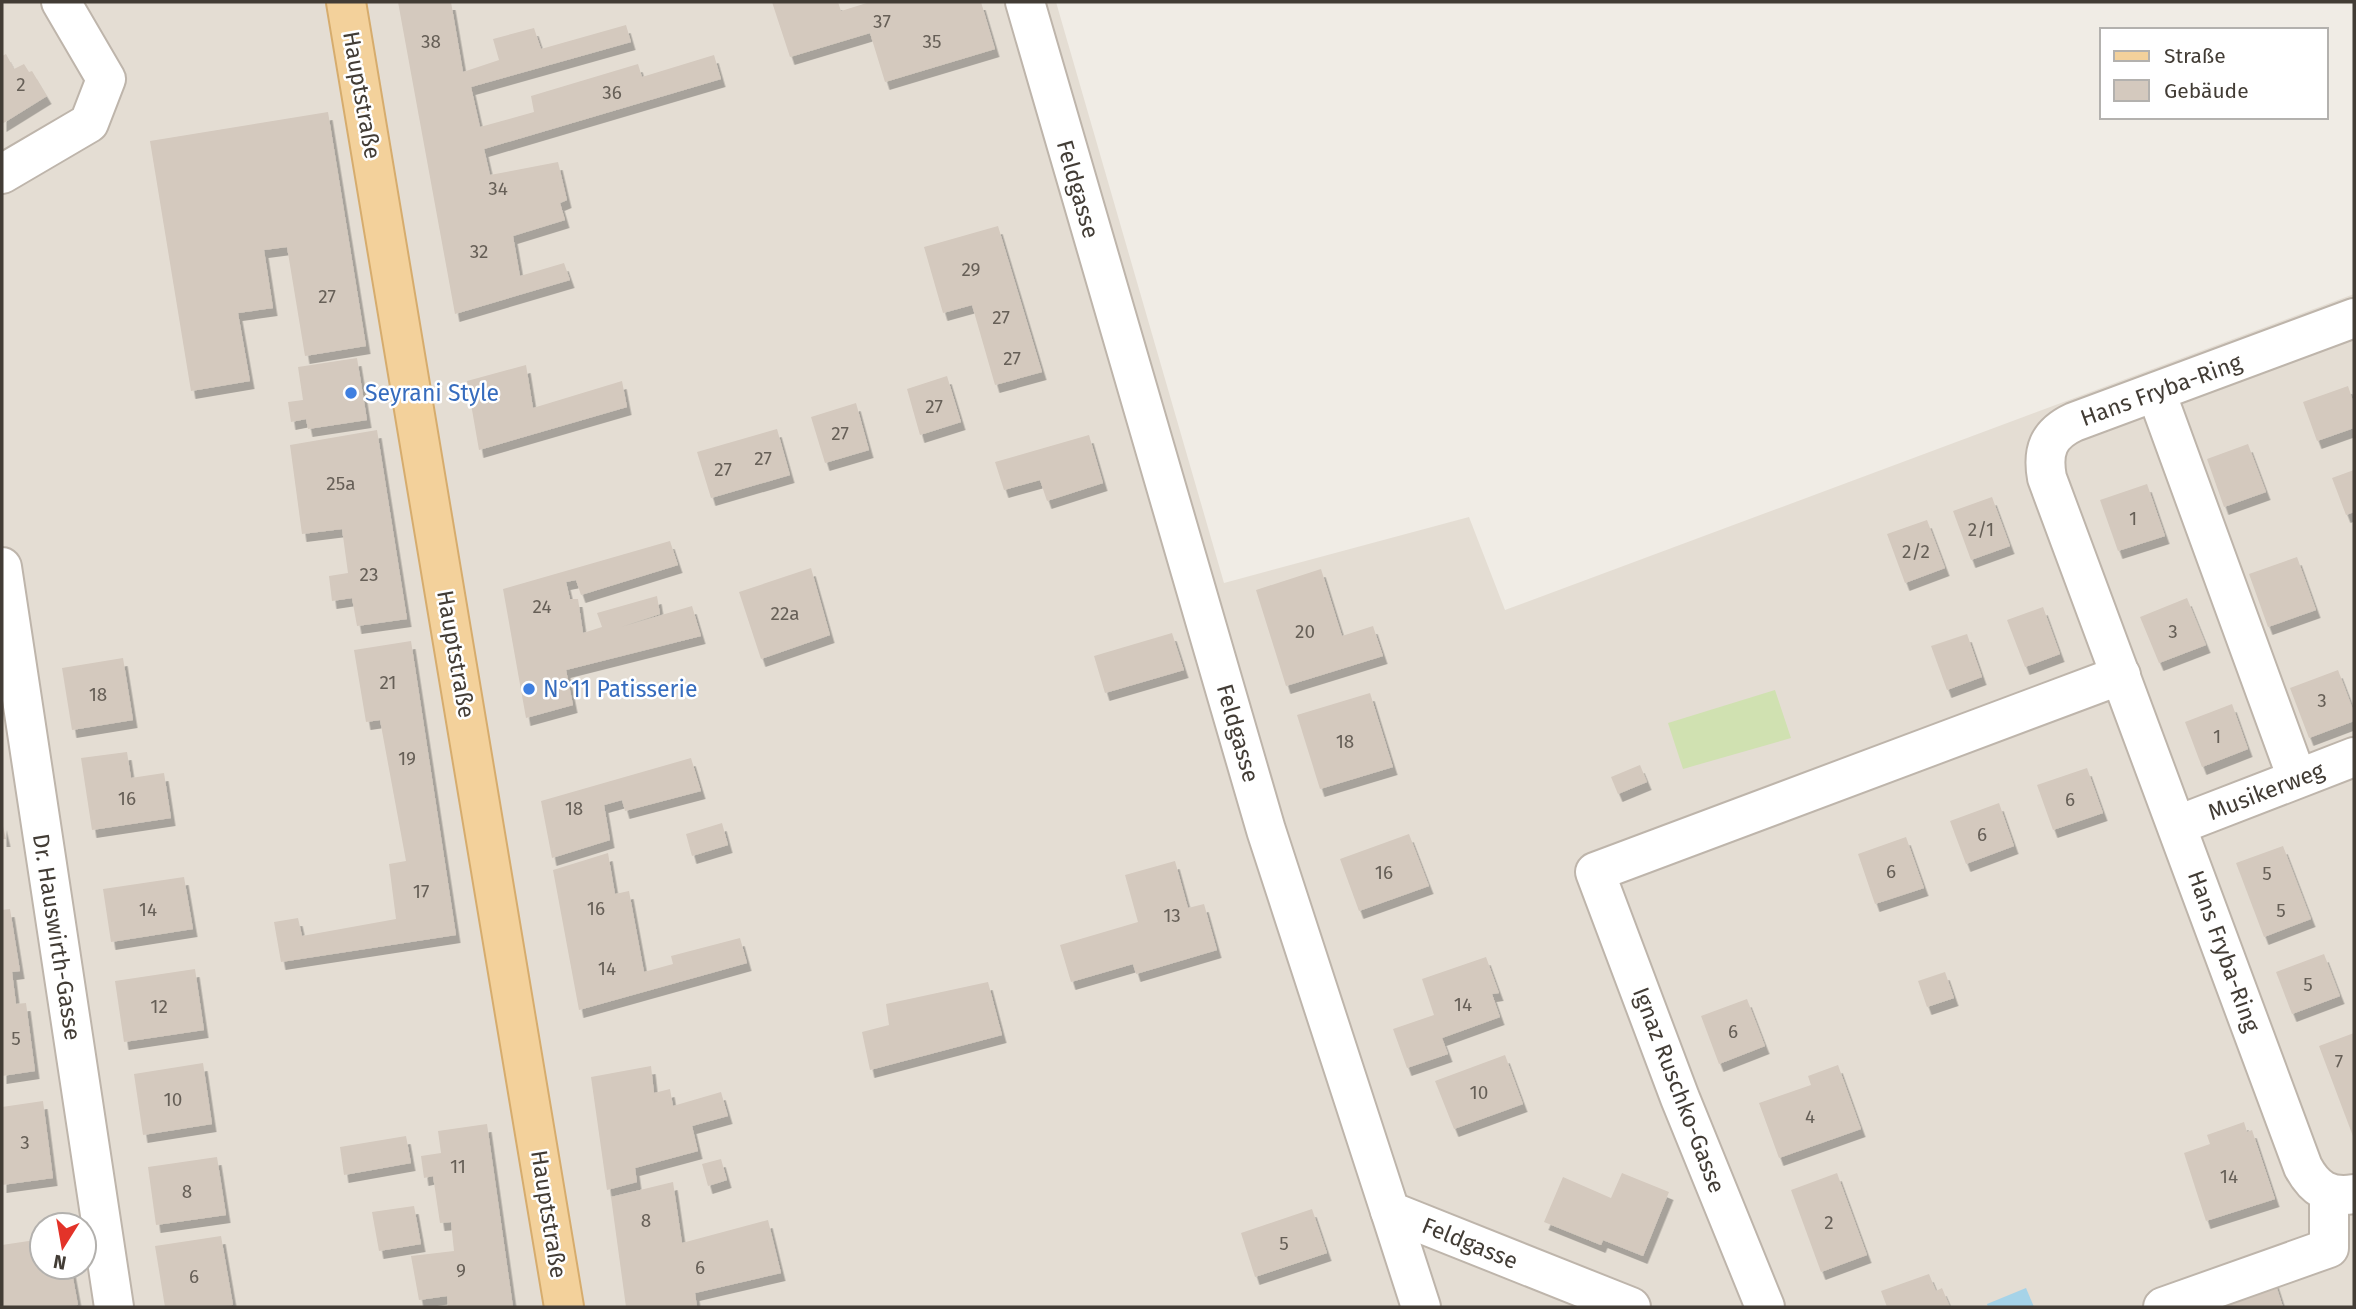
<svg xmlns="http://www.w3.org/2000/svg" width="2356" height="1309" font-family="'Fira Sans',sans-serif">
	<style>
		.residential { fill: #e4ddd3; fill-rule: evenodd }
		.green { fill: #d0e1b1 }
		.water { fill: #a6d3e8 }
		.building { fill: #d4c9be; filter: url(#shadow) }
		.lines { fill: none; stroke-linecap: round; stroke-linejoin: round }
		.minor-casing { stroke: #beb5ab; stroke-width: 42 }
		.major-casing { stroke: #d6ac6d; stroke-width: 42 }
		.minor { stroke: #fff; stroke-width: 38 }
		.major { stroke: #f3d19b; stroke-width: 38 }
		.shop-dot { fill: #3f7fe0; stroke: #fff; stroke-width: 2.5 }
		.labels { text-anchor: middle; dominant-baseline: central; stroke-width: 5; stroke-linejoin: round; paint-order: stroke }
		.number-label { font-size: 19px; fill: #665f57 }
		.street-label { font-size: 23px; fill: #423c35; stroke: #fff }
		.shop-label { font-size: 23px; fill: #366cbe; stroke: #fff; text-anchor: start }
	</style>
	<defs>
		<filter id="shadow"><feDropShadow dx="4.5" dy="8" stdDeviation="0" flood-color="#0004"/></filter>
	</defs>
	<rect width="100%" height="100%" fill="#f0ece5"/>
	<path class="residential" d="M 2,2 L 1056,2 L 1224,583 L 1469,517 L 1505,610 L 2354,294 L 2354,1307 L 2,1307 ZM 42,1225 L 84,1225 L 84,1267 L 42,1267 Z"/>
	<path class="green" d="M 1775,690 L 1791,738 L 1683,769 L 1668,723 Z"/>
	<path class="water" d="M 2026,1288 L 2034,1307 L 1988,1307 L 1987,1304 Z"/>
	<g class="building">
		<path d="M 398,2 L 451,2 L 463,72 L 499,60 L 493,39 L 534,28 L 541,49 L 626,25 L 631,42 L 471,87 L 480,127 L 534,112 L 531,96 L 638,64 L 642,77 L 714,55 L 721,79 L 484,149 L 490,175 L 558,162 L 567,200 L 560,203 L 565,220 L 513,236 L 520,276 L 564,263 L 570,280 L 455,314 Z"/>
		<path d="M 772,2 L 838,2 L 841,11 L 870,2 L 981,2 L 995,49 L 885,82 L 870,33 L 790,57 Z"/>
		<path d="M 6,54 L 14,69 L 24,64 L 29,72 L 32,71 L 47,96 L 2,124 L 2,56 Z"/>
		<path d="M 328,112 L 366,346 L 305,356 L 287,247 L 264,250 L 273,308 L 238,313 L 250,381 L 191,391 L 150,141 Z"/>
		<path d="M 998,226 L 1042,372 L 995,385 L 972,305 L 943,313 L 924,247 Z"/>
		<path d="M 357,358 L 367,420 L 308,429 L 306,419 L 291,422 L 288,402 L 303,400 L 298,367 Z"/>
		<path d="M 526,365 L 533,408 L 622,381 L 627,407 L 479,450 L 467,381 Z"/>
		<path d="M 947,376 L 961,422 L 920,435 L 907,389 Z"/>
		<path d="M 2348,386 L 2354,404 L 2354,428 L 2317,441 L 2303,402 Z"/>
		<path d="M 856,403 L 869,450 L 825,463 L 811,417 Z"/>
		<path d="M 777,429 L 790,475 L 711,498 L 697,452 Z"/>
		<path d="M 377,430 L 407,619 L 357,626 L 352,598 L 332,601 L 329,576 L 348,573 L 342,529 L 302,534 L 290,445 Z"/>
		<path d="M 1089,435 L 1103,483 L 1047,501 L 1040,480 L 1004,490 L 995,462 Z"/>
		<path d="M 2248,444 L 2266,492 L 2224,507 L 2207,459 Z"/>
		<path d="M 2354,470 L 2354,512 L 2346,515 L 2332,478 Z"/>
		<path d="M 2147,484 L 2165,536 L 2118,551 L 2100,500 Z"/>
		<path d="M 1992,497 L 2010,546 L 1971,560 L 1953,511 Z"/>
		<path d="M 1927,520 L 1945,568 L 1905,583 L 1887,534 Z"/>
		<path d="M 670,541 L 678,565 L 581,595 L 576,580 L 566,582 L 570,599 L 578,599 L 583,633 L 602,627 L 597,613 L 657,596 L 660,614 L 621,627 L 692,606 L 701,636 L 566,670 L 573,705 L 526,718 L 503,589 Z"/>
		<path d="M 2297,557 L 2316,610 L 2268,627 L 2249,574 Z"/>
		<path d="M 811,568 L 830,635 L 761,659 L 739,592 Z"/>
		<path d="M 1321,569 L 1342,636 L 1373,626 L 1383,656 L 1286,686 L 1256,590 Z"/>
		<path d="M 2187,598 L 2206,645 L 2159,663 L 2140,617 Z"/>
		<path d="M 2043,607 L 2060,654 L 2025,667 L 2007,620 Z"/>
		<path d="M 1172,633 L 1184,670 L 1105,693 L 1094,656 Z"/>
		<path d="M 1967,634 L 1982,677 L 1947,690 L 1931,646 Z"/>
		<path d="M 411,641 L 456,935 L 281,962 L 274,922 L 298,918 L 302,936 L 396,919 L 389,864 L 406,861 L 380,720 L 366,722 L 354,650 Z"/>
		<path d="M 123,658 L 133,720 L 72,730 L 62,668 Z"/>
		<path d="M 2338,670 L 2354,712 L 2354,721 L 2309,738 L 2290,688 Z"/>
		<path d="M 1370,693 L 1393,767 L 1320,789 L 1297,715 Z"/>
		<path d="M 2232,704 L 2248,749 L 2202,767 L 2185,722 Z"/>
		<path d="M 127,752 L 131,778 L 164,773 L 171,818 L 92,830 L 81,758 Z"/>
		<path d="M 691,758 L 701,791 L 625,811 L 622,800 L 604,805 L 610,840 L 552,858 L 541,801 Z"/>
		<path d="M 1640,765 L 1647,782 L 1618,794 L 1611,777 Z"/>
		<path d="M 2087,768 L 2103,813 L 2053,830 L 2037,785 Z"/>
		<path d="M 1999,803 L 2014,846 L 1966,864 L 1950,821 Z"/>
		<path d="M 2,822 L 6,839 L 2,839 Z"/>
		<path d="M 722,823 L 728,845 L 692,856 L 686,834 Z"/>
		<path d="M 1409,834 L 1429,886 L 1359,911 L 1340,859 Z"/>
		<path d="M 1906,837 L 1924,888 L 1875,904 L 1858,854 Z"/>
		<path d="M 2283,846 L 2311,919 L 2264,937 L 2236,863 Z"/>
		<path d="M 608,853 L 615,894 L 629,891 L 644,972 L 673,964 L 671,956 L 740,938 L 747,963 L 579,1010 L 553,870 Z"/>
		<path d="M 1175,861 L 1188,908 L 1204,904 L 1217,950 L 1136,974 L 1133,964 L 1071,982 L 1060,945 L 1138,922 L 1125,875 Z"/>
		<path d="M 184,877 L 193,929 L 111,942 L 103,889 Z"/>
		<path d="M 10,909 L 20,971 L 12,972 L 16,1004 L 26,1003 L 35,1071 L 2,1076 L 2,910 Z"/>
		<path d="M 2324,954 L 2340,996 L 2292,1014 L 2276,972 Z"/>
		<path d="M 1486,957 L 1499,993 L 1492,994 L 1500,1017 L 1442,1038 L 1448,1054 L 1407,1068 L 1393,1029 L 1434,1015 L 1422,979 Z"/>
		<path d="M 195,969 L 204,1030 L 124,1042 L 115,981 Z"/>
		<path d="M 1945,972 L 1954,998 L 1927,1007 L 1918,981 Z"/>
		<path d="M 988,982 L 1002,1035 L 870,1070 L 862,1032 L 889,1025 L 886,1004 Z"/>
		<path d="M 1747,999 L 1765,1046 L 1719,1064 L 1701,1016 Z"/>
		<path d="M 2354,1033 L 2354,1139 L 2319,1046 Z"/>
		<path d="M 1505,1055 L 1523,1104 L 1454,1129 L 1435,1081 Z"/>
		<path d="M 203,1063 L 212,1124 L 143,1135 L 134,1074 Z"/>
		<path d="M 1838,1065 L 1861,1129 L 1779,1158 L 1759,1103 L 1811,1085 L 1808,1076 Z"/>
		<path d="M 651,1066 L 654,1093 L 670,1089 L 673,1106 L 721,1092 L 728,1116 L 692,1126 L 698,1151 L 635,1168 L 637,1182 L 607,1190 L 591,1077 Z"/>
		<path d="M 43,1101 L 53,1178 L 2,1185 L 2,1107 Z"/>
		<path d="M 2244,1122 L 2247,1132 L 2252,1130 L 2275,1199 L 2206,1221 L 2184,1153 L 2210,1144 L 2207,1135 Z"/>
		<path d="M 487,1124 L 513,1307 L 448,1307 L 447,1296 L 419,1300 L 411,1256 L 454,1251 L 451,1222 L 440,1223 L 433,1176 L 424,1178 L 421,1156 L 441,1153 L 438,1131 Z"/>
		<path d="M 406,1136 L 411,1163 L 344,1175 L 340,1147 Z"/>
		<path d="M 217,1157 L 226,1215 L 156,1225 L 148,1167 Z"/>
		<path d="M 721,1159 L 727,1180 L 708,1186 L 702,1164 Z"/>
		<path d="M 1622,1173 L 1669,1192 L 1643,1256 L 1603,1240 L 1601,1245 L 1544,1222 L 1563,1177 L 1611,1198 Z"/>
		<path d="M 1837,1173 L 1867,1255 L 1821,1272 L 1791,1190 Z"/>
		<path d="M 673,1182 L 682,1243 L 768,1220 L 781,1273 L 695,1293 L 697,1307 L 626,1307 L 611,1197 Z"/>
		<path d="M 414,1206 L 421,1244 L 379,1251 L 372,1212 Z"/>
		<path d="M 1312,1209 L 1327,1253 L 1255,1277 L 1241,1233 Z"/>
		<path d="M 221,1236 L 233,1305 L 165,1307 L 155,1246 Z"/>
		<path d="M 42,1239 L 42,1267 L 71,1267 L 78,1305 L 2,1307 L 2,1245 Z"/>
		<path d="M 1929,1274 L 1936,1291 L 1942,1288 L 1950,1307 L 1887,1307 L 1881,1291 Z"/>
		<path d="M 2273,1276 L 2283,1307 L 2184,1307 Z"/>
	</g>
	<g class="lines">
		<defs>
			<g id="minor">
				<path d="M 1025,2 L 1266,830 L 1390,1211 L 1631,1307"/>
				<path d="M 2,174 L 89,123 L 106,79 L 61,2"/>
				<path d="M 2354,318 L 2074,422 C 2048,434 2042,451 2047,478 L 2303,1167 C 2315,1189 2329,1198 2354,1194"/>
				<path d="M 2156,392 L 2297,778"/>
				<path d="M 2,567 L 114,1307"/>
				<path d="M 2178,825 L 2354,757"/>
				<path d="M 1390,1211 L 1421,1307"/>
				<path d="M 1765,1307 L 1680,1098 L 1595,872 L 2121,675"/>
				<path d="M 2163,1307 L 2329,1248 L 2329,1194"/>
			</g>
			<path id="major" d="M 346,2 L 564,1307"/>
		</defs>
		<use href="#minor" class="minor-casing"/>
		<use href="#major" class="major-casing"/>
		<use href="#minor" class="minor"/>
		<use href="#major" class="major"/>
	</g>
	<g class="shop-dot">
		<circle cx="351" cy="393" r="7"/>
		<circle cx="529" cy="689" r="7"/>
	</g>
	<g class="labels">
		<g class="number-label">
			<text x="882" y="21">37</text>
			<text x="431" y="41">38</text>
			<text x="932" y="41">35</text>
			<text x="21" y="84">2</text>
			<text x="612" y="92">36</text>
			<text x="498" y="188">34</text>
			<text x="479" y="251">32</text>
			<text x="971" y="269">29</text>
			<text x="327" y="296">27</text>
			<text x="1001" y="317">27</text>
			<text x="1012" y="358">27</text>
			<text x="934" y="406">27</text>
			<text x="840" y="433">27</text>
			<text x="763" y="458">27</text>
			<text x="723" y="469">27</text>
			<text x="341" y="483">25a</text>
			<text x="2133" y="518">1</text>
			<text x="1981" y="529">2/1</text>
			<text x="1916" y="551">2/2</text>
			<text x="369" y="574">23</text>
			<text x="542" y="606">24</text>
			<text x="785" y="613">22a</text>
			<text x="1305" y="631">20</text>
			<text x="2173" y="631">3</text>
			<text x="388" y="682">21</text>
			<text x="98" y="694">18</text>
			<text x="2322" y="700">3</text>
			<text x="2217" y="736">1</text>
			<text x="1345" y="741">18</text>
			<text x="407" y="758">19</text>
			<text x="127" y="798">16</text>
			<text x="2070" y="799">6</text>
			<text x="574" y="808">18</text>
			<text x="1982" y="834">6</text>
			<text x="1891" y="871">6</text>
			<text x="1384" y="872">16</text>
			<text x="2267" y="873">5</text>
			<text x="421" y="891">17</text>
			<text x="596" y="908">16</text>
			<text x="148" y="909">14</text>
			<text x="2281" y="910">5</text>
			<text x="1172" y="915">13</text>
			<text x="607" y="968">14</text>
			<text x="2308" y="984">5</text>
			<text x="1463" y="1004">14</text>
			<text x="159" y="1006">12</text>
			<text x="1733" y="1031">6</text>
			<text x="16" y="1038">5</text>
			<text x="2339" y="1061">7</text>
			<text x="1479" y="1092">10</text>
			<text x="173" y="1099">10</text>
			<text x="1810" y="1116">4</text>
			<text x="25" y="1142">3</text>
			<text x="458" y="1166">11</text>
			<text x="2229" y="1176">14</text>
			<text x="187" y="1191">8</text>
			<text x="646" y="1220">8</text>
			<text x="1829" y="1222">2</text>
			<text x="1284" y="1243">5</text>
			<text x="700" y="1267">6</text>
			<text x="461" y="1270">9</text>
			<text x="194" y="1276">6</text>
		</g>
		<g class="street-label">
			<text transform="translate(362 95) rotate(80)">Hauptstraße</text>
			<text transform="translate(1078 189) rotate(74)">Feldgasse</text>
			<text transform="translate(2161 390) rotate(-20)">Hans Fryba-Ring</text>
			<text transform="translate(456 654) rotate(80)">Hauptstraße</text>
			<text transform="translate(1238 733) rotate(74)">Feldgasse</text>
			<text transform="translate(2266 791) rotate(-21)">Musikerweg</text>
			<text transform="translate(57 937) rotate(81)">Dr. Hauswirth-Gasse</text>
			<text transform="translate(2224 951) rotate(70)">Hans Fryba-Ring</text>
			<text transform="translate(1679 1090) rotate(69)">Ignaz Ruschko-Gasse</text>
			<text transform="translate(549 1214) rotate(81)">Hauptstraße</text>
			<text transform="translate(1470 1243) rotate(22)">Feldgasse</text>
		</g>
		<g class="shop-label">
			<text x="365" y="393">Seyrani Style</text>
			<text x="543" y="689">N°11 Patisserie</text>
		</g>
	</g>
	<rect width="2356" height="1309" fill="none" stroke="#423c35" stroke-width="7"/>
	<rect x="2100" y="28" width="228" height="91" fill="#ffffff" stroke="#b3b1ae" stroke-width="2"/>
	<rect x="2114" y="51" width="35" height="10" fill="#f3d19b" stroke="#b3b1ae" stroke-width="2"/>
	<text x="2164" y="63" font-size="21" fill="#423c35">Straße</text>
	<rect x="2114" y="80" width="35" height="21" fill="#d4c9be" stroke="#b3b1ae" stroke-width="2"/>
	<text x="2164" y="98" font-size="21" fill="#423c35">Gebäude</text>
	<g transform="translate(63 1246) rotate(191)"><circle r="33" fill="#ffffff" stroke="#b3b1ae" stroke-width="2"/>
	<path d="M0-5L12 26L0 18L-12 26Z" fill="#e33329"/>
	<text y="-10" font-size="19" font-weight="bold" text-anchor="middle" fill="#423c35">N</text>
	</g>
</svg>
